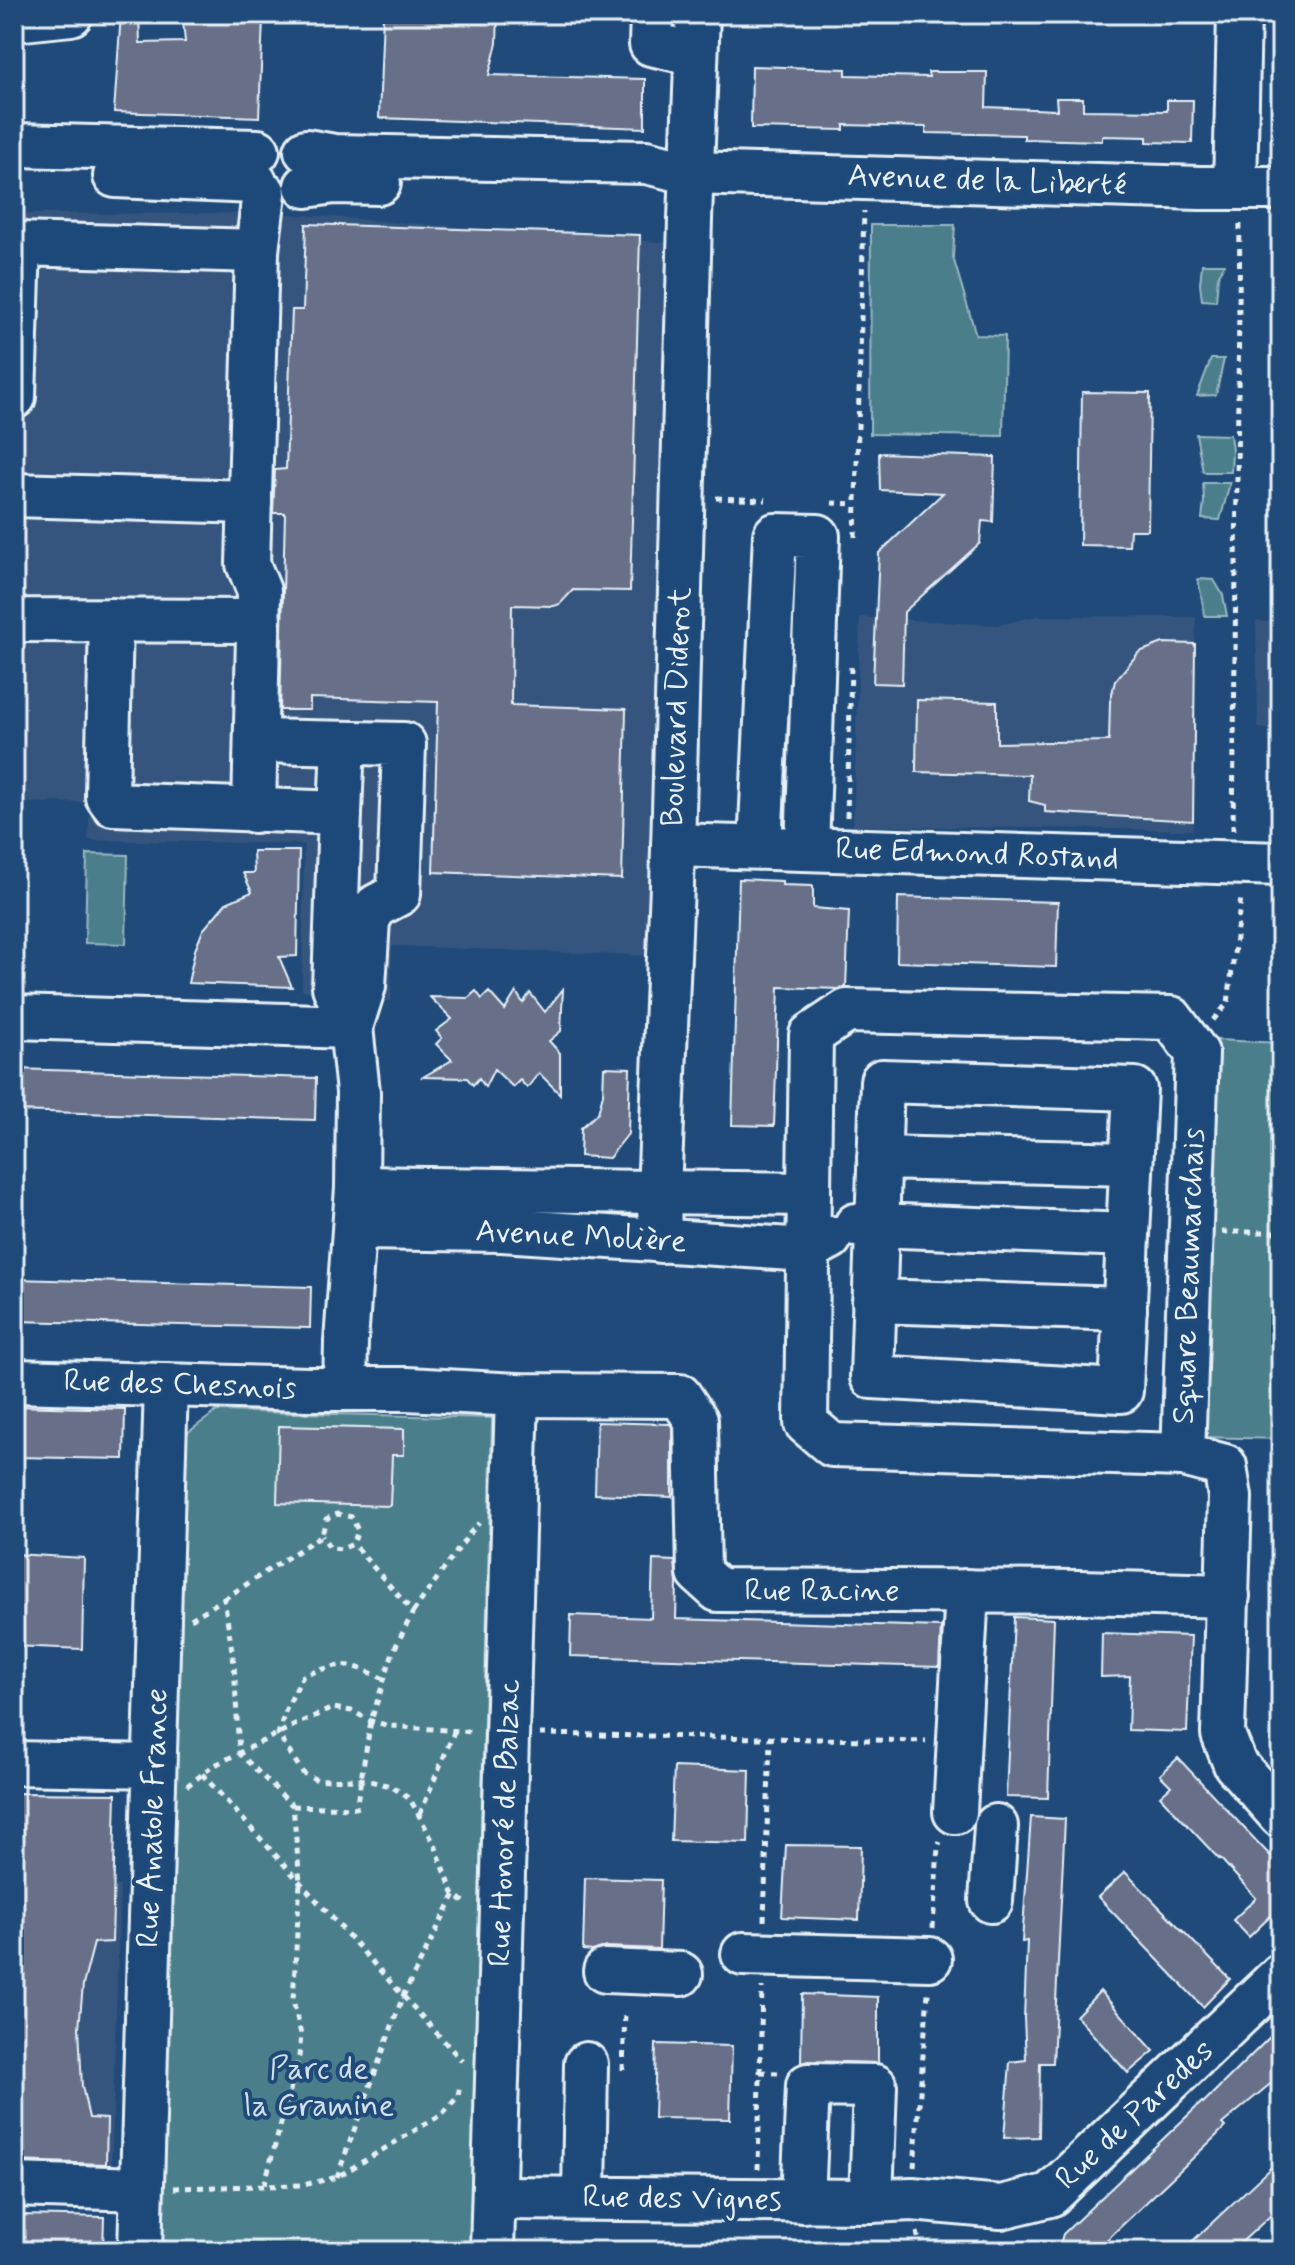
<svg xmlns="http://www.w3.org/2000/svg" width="1295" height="2265" font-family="Mynerve,sans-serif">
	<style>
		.built { fill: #35557e }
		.green { fill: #4c7e8b; stroke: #9ab8c2; stroke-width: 2 }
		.building { fill: #687089; stroke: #e8f1f8; stroke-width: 2 }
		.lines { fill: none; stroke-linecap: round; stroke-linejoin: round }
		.minor-casing { stroke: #e8f1f8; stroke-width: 48 }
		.path { stroke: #e8f1f8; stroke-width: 5; stroke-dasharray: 6 6; stroke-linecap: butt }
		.minor { stroke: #1f4a7a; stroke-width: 42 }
		.labels { text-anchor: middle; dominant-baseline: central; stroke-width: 8; stroke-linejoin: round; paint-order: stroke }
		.street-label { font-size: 32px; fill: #e8f1f8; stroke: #1f4a7a }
		.park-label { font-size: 32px; fill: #d1e0e8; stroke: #1f4a7a }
	</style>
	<rect width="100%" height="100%" fill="#1f4a7a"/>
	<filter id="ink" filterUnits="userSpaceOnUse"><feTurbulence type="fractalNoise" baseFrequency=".0125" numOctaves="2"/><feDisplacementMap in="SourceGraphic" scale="16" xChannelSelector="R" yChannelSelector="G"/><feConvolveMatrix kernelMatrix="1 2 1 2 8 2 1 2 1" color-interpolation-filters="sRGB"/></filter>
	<g filter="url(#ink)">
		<g class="built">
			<path d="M 276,213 L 671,243 L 653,956 L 392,946 L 391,1001 L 302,990 L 304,844 L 88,840 L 90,802 L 14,803 L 14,214 Z"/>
			<path d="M 1036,616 L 1196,617 L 1192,725 L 1193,830 L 853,826 L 860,617 L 998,625 Z"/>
			<path d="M 1256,621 L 1281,622 L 1281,731 L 1258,728 Z"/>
			<path d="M 14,1884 L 120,1886 L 111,2179 L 14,2176 Z"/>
		</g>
		<g class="green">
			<path d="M 871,225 L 955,225 L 953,257 L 976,335 L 1005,336 L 1003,436 L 870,434 Z"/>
			<path d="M 1202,264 L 1224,264 L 1218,278 L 1216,301 L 1202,300 L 1200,284 Z"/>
			<path d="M 1211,359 L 1224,359 L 1216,395 L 1197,396 Z"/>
			<path d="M 1196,434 L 1230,435 L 1232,451 L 1231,472 L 1203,472 Z"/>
			<path d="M 1203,483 L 1230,483 L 1220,520 L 1202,519 L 1204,501 Z"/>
			<path d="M 1198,579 L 1214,580 L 1223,595 L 1227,616 L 1205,616 Z"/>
			<path d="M 87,854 L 128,855 L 126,944 L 85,943 Z"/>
			<path d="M 1216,1040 L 1281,1043 L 1281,1439 L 1200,1437 Z"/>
			<path d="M 217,1411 L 492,1418 L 470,2251 L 225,2251 L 159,2240 L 183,1436 Z"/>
		</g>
		<g class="building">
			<path d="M 121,14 L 139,14 L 140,43 L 185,42 L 183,21 L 259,14 L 259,19 L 263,18 L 259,117 L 114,112 Z"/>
			<path d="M 383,14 L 498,14 L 497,43 L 489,75 L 645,79 L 645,128 L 379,118 Z"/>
			<path d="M 752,66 L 846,69 L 846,75 L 929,77 L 928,72 L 987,72 L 986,107 L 1057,110 L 1056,98 L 1083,98 L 1083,110 L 1167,111 L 1167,100 L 1193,100 L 1192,143 L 1147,142 L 1147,137 L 1102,136 L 1102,141 L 1024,139 L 1024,135 L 926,133 L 926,127 L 844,125 L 844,130 L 751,128 Z"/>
			<path d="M 306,224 L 640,235 L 630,591 L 573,590 L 560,604 L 554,606 L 512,605 L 511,705 L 626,709 L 622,879 L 433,872 L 438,702 L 310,698 L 310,710 L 280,710 L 285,513 L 273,513 L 275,470 L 286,469 L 292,310 L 303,310 Z"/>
			<path d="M 1082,392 L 1150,393 L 1148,530 L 1130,530 L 1129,546 L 1080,545 Z"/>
			<path d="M 879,453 L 995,457 L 993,522 L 982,521 L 980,543 L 904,612 L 902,684 L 873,683 L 879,553 L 943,493 L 880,490 Z"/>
			<path d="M 1163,643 L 1195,644 L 1193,821 L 1045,812 L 1045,805 L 1029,801 L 1030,775 L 916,772 L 917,700 L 997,702 L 997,743 L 1109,741 L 1110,702 L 1115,681 L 1139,652 Z"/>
			<path d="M 253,851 L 299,851 L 297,956 L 279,957 L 292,987 L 188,983 L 195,950 L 203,930 L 226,903 L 252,892 L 243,873 L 254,873 Z"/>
			<path d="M 739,879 L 782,881 L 782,885 L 813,886 L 813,908 L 849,911 L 846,987 L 840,989 L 779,987 L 774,1126 L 732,1125 Z"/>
			<path d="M 898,897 L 1058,902 L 1056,967 L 897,962 Z"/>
			<path d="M 563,989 L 561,1031 L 549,1041 L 560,1053 L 560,1094 L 539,1073 L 527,1088 L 520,1080 L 513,1087 L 494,1069 L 485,1087 L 479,1078 L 473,1085 L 467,1078 L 423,1077 L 452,1060 L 436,1044 L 442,1038 L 436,1031 L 452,1019 L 430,997 L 468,998 L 476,991 L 482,999 L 489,992 L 505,1010 L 516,992 L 523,1003 L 530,993 L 545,1012 Z"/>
			<path d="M 604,1067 L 630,1068 L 628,1134 L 609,1158 L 580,1156 L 581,1128 L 598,1113 L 603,1094 Z"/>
			<path d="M 14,1069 L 316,1078 L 315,1120 L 14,1111 Z"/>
			<path d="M 14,1279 L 311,1287 L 310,1328 L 14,1321 Z"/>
			<path d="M 14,1406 L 125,1409 L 124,1459 L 14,1457 Z"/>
			<path d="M 597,1422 L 670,1424 L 672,1427 L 672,1497 L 595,1494 Z"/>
			<path d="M 279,1426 L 404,1429 L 404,1455 L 392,1455 L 390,1506 L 277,1503 Z"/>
			<path d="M 14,1554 L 84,1558 L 82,1649 L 14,1646 Z"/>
			<path d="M 653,1560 L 675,1561 L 677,1583 L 676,1619 L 941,1627 L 939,1667 L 570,1656 L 571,1615 L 651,1618 Z"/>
			<path d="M 1014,1617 L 1054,1619 L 1048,1798 L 1006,1797 Z"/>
			<path d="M 1102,1633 L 1191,1636 L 1187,1732 L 1128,1730 L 1130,1676 L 1101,1677 Z"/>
			<path d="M 1178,1758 L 1281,1867 L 1281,1906 L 1249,1937 L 1233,1920 L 1256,1898 L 1220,1858 L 1219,1859 L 1160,1796 L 1171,1786 L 1160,1775 Z"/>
			<path d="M 674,1767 L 750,1770 L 748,1843 L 671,1841 Z"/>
			<path d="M 14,1793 L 116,1794 L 112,1942 L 94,1943 L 83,1985 L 79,2028 L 82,2086 L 89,2118 L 107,2119 L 106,2164 L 14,2161 Z"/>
			<path d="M 1031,1817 L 1065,1819 L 1053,2063 L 1040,2063 L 1039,2137 L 1004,2138 L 1010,2062 L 1026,2060 L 1024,2018 L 1027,1941 L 1022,1942 Z"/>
			<path d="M 786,1845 L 861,1846 L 859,1920 L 782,1917 Z"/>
			<path d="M 1125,1872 L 1230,1979 L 1203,2007 L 1098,1897 Z"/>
			<path d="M 585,1878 L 661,1880 L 659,1949 L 606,1947 L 593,1951 L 583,1950 Z"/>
			<path d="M 1100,1991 L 1154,2051 L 1128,2073 L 1076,2016 Z"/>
			<path d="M 802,1994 L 878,1997 L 878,2063 L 808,2061 L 801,2063 Z"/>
			<path d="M 1281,2026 L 1281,2075 L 1222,2124 L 1225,2127 L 1214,2138 L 1095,2251 L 1058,2251 L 1063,2234 L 1202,2102 L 1203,2103 Z"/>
			<path d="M 656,2044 L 732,2046 L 730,2119 L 654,2118 Z"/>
			<path d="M 1281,2158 L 1281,2206 L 1232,2251 L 1182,2251 Z"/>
			<path d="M 22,2215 L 104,2217 L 103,2251 L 21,2251 Z"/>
		</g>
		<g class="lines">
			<defs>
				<g id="minor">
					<path d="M 652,14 L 651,44 L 696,54"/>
					<path d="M 14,20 L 71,14"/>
					<path d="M 14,145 L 258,151"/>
					<path d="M 306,151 L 334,156 L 646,162 L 692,173 L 1200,188 L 1281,188"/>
					<path d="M 115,176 L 255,182"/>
					<path d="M 306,186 L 334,182 L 379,183"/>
					<path d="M 1235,188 L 1239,14"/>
					<path d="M 14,397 L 19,244 L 257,251"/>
					<path d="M 14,495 L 250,502"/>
					<path d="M 14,618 L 16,620 L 259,621"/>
					<path d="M 111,620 L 107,796 L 113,804 L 340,813 L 334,987 L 351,1027 L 358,1092 L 357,1188 L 346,1342 L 345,1389"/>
					<path d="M 256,741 L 404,744 L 399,894 L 376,906 L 368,920 L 364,986 L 351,1027"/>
					<path d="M 254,811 L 259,591 L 248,564 L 257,251 L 264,193"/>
					<path d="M 340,813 L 343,743"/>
					<path d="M 673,845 L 1281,864"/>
					<path d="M 760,847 L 775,535 L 818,536 L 807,849"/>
					<path d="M 847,1011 L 1171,1018 L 1197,1053 L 1183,1455 L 832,1445 L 806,1423 L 811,1035 Z"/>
					<path d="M 14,1017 L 351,1027"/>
					<path d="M 879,1158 L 1131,1164"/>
					<path d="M 357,1188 L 809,1194"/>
					<path d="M 856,1225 L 876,1225 L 1128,1235 L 1135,1089 L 882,1081 L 872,1377 L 1121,1391 L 1128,1235"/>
					<path d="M 355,1228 L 502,1230 L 807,1250 L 830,1238"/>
					<path d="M 660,1241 L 659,1192 L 672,886 L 690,219 L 698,14"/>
					<path d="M 874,1301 L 1125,1309"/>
					<path d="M 14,1381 L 309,1389 L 407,1389 L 517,1395 L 680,1396 L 696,1420 L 699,1573 L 718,1590 L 1081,1592 L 1228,1596"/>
					<path d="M 1183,1455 L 1225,1466 L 1230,1497 L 1223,1734 L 1235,1764 L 1281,1816"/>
					<path d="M 14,1763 L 154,1766"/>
					<path d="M 955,1812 L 967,1591"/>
					<path d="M 991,1901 L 996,1826"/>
					<path d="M 743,1954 L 930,1959"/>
					<path d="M 605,1971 L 681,1974"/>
					<path d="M 14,2185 L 141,2189"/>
					<path d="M 494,2198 L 871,2201 L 912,2199 L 1001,2207 L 1050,2195 L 1281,1975"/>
					<path d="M 584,2198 L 586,2064"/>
					<path d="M 803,2201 L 808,2085 L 875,2086 L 871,2201"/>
					<path d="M 140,2251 L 166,1385"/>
					<path d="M 492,2251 L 517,1395"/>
				</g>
			</defs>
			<use href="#minor" class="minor-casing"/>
			<g class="path">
				<path d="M 716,498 L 766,500"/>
				<path d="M 832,503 L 856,504"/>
				<path d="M 855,537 L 864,211"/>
				<path d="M 847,817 L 851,667"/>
				<path d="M 1233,830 L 1240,220"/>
				<path d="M 1213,1020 L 1228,1003 L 1241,897"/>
				<path d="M 1222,1232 L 1281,1232"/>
				<path d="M 224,1599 L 322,1535 L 326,1519 L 337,1514 L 352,1517 L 358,1531 L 353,1544 L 342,1549 L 330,1548 L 322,1535"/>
				<path d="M 413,1612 L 470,1533 L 479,1523"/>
				<path d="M 191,1619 L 224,1599 L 234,1663 L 239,1753 L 293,1806 L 300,1882 L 293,2000 L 301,2034 L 299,2057 L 264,2186"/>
				<path d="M 384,1679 C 347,1661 342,1662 303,1676 L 286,1709 L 278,1734 L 303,1773 L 317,1780 L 361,1779 L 391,1786 L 410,1799 L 435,1845 L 453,1893 L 467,1904"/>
				<path d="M 540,1734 L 926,1741"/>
				<path d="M 202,1774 L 462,2061"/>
				<path d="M 187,1786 L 213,1766 L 301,1722 L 333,1708 L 352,1711 L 371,1721 L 390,1726 L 474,1732"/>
				<path d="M 293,1806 L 356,1808 L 371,1721 L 393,1652 L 413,1612 L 353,1544"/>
				<path d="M 420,1814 L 455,1730"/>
				<path d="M 764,1921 L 770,1738"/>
				<path d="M 933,1928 L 938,1847 L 940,1842"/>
				<path d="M 623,2070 L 625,2011"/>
				<path d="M 760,2072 L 779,2073"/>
				<path d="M 914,2167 L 928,1993"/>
				<path d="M 758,2169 L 762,1987"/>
				<path d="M 337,2177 L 403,1996 L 455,1894"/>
				<path d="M 174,2188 L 303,2185 L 337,2177 L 444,2113 L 458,2096 L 460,2085"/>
				<path d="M 917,2232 L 921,2251"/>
				<path d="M 975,2251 L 986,2240"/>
			</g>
			<use href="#minor" class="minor"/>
		</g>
	</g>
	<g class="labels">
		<g class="street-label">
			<text transform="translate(987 181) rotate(2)">Avenue de la Liberté</text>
			<text transform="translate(677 707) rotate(-88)">Boulevard Diderot</text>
			<text transform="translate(977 854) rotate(2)">Rue Edmond Rostand</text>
			<text transform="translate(581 1237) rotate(3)">Avenue Molière</text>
			<text transform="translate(1189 1276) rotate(-88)">Square Beaumarchais</text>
			<text transform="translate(180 1385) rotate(2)">Rue des Chesnois</text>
			<text x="822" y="1591">Rue Racine</text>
			<text transform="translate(153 1818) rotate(-88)">Rue Anatole France</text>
			<text transform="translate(505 1823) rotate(-88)">Rue Honoré de Balzac</text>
			<text transform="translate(1135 2115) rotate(-43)">Rue de Paredes</text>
			<text transform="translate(682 2199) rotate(1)">Rue des Vignes</text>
		</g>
		<g class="park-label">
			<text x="319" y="2069">Parc de<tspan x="319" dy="37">la Gramine</tspan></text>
		</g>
	</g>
	<rect width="1295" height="2265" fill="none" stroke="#1f4a7a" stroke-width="48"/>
	<rect x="24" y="24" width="1247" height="2217" fill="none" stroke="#e8f1f8" stroke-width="3" filter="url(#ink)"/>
</svg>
